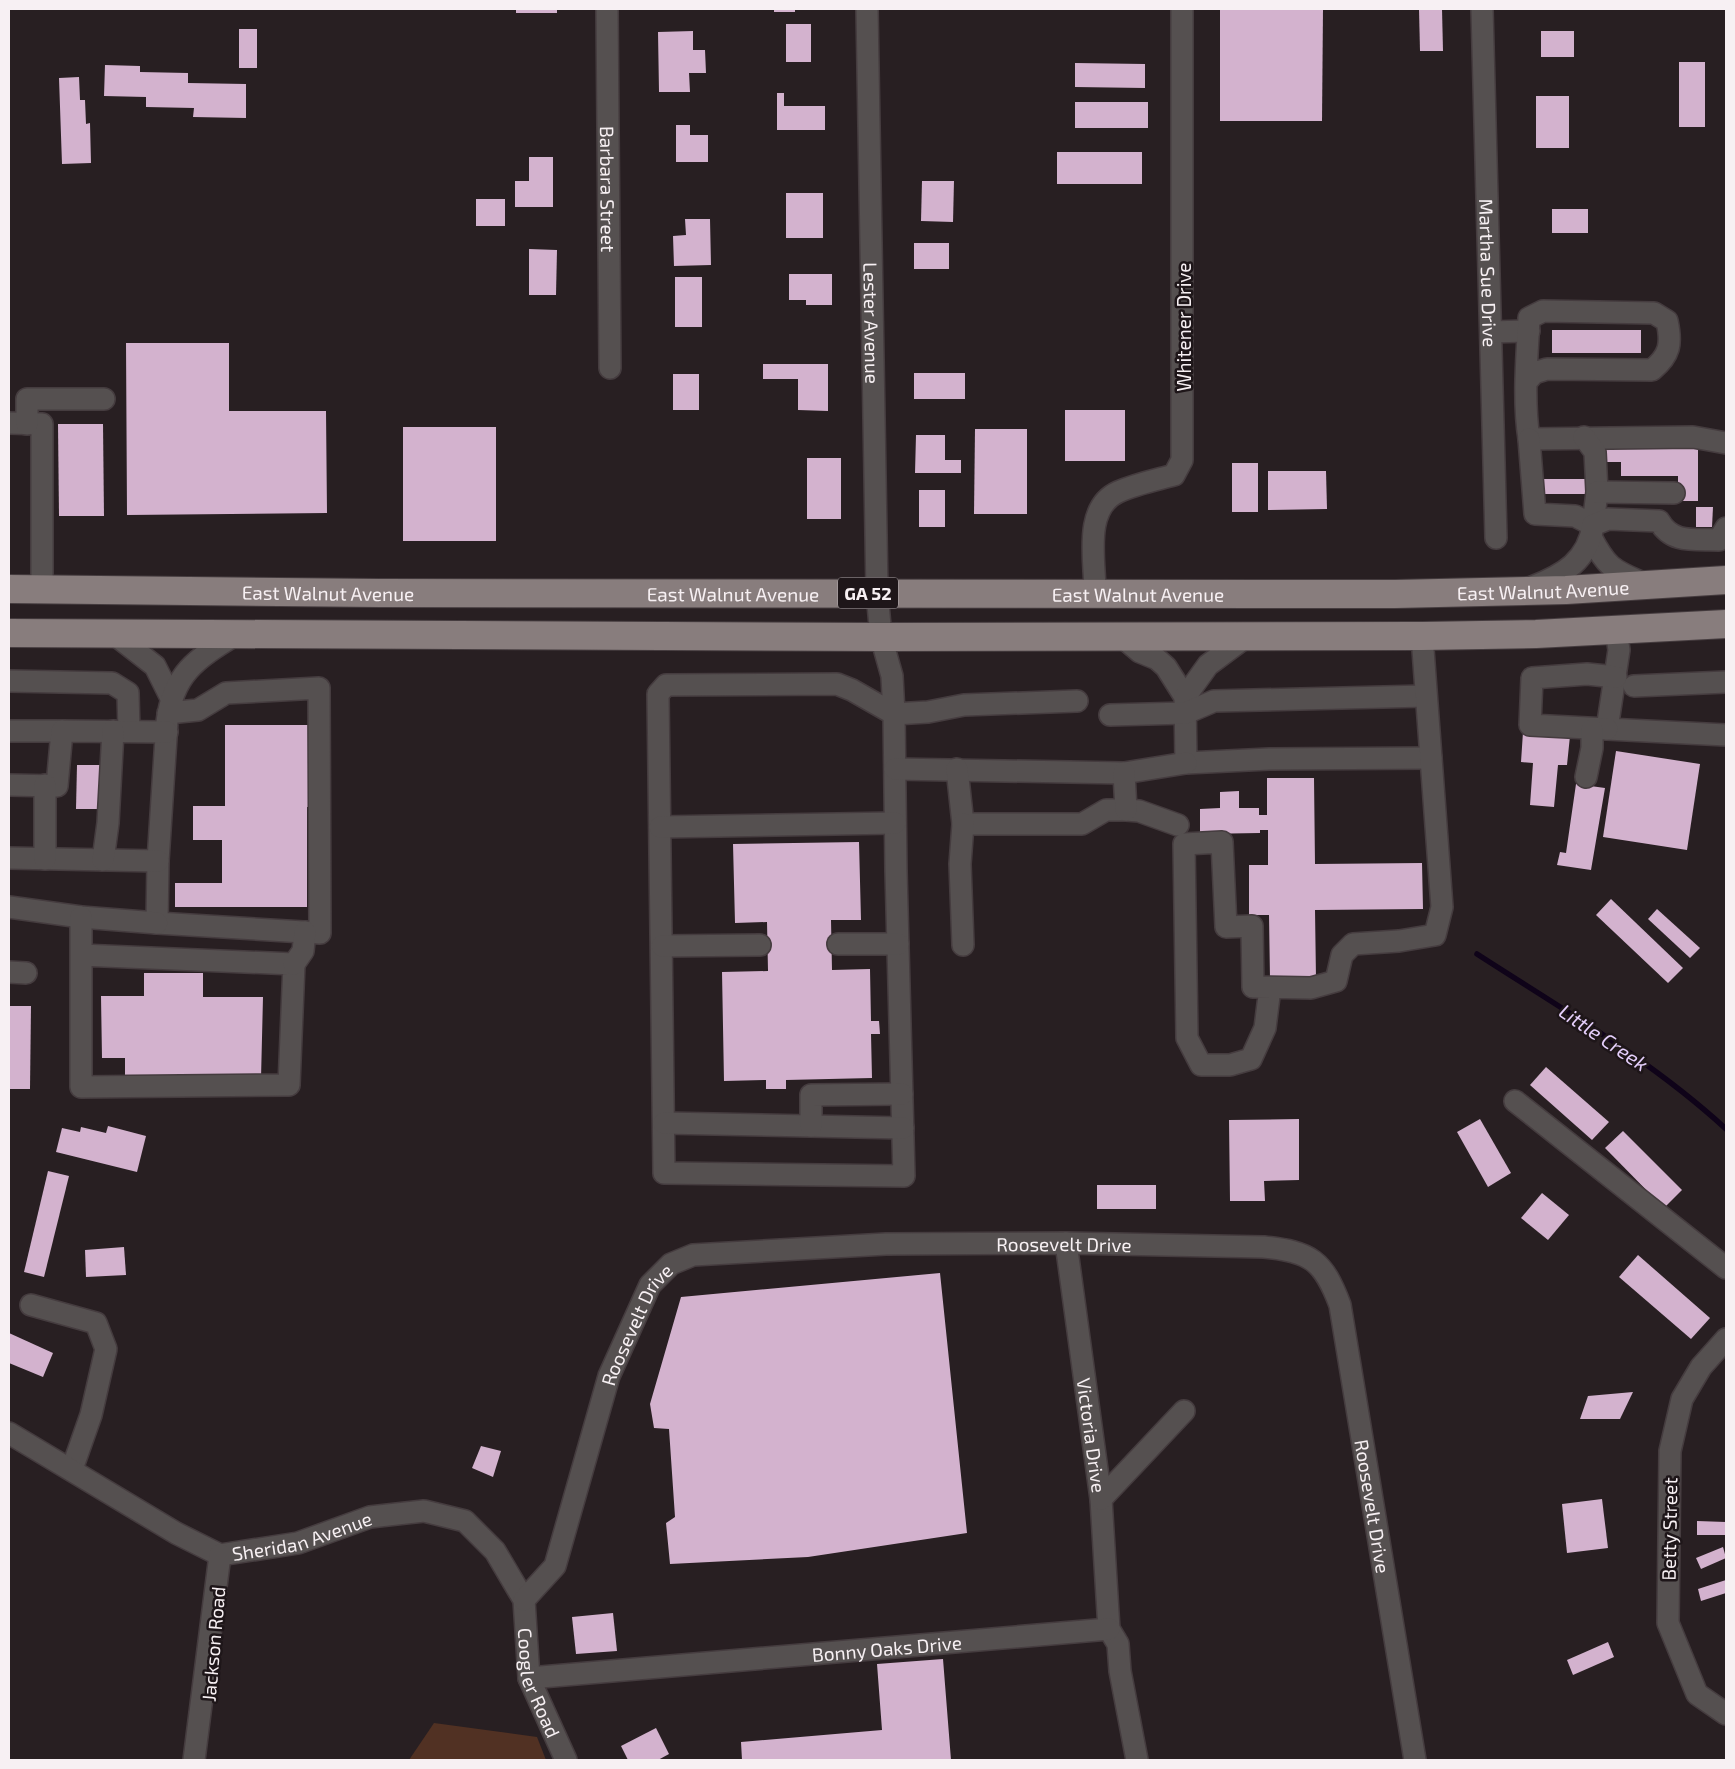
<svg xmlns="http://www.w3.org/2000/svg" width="1735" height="1769" font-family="'Exo 2',sans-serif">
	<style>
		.green { fill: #513123 }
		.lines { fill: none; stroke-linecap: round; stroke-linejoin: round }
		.stream { stroke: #0f0319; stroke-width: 5.5 }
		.building { fill: #d3b2ce }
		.minor-casing { stroke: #453c3f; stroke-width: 24 }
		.major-casing { stroke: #453c3f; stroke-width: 30 }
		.minor { stroke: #555050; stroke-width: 21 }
		.major { stroke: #887d7d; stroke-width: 28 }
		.labels { text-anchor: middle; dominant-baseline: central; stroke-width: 5; stroke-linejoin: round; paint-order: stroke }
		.shield { fill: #1e1619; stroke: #b6afb2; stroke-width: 1 }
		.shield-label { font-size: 18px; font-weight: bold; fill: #f7f0f3 }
		.street-label { font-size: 19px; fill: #f7f0f3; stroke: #1e1619 }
		.water-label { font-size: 20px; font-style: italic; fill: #e5cffc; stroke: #1e1619 }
	</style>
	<rect width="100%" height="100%" fill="#281f22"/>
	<path class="green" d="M 434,1723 L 537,1737 L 546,1760 L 409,1760 Z"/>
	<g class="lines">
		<path class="stream" d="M 1477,954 C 1562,1009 1651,1060 1726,1129"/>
	</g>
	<g class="building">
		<rect x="516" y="9" width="41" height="4"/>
		<rect x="774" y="9" width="21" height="3"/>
		<path d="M 1220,9 L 1323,9 L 1322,121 L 1220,121 Z"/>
		<path d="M 1419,9 L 1442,9 L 1443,51 L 1420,51 Z"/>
		<rect x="786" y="24" width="25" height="38"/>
		<rect x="239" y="29" width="18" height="39"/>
		<path d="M 693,31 L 693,50 L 705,50 L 706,73 L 689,73 L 690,92 L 659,92 L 658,32 Z"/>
		<rect x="1541" y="31" width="33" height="26"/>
		<rect x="1679" y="62" width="26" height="65"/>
		<path d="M 1075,63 L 1145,64 L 1145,88 L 1075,87 Z"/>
		<path d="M 105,65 L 140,66 L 140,72 L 188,73 L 188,83 L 246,84 L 246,118 L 193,117 L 194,108 L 146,107 L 146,97 L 104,96 Z"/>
		<path d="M 79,77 L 80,100 L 85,100 L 86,124 L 90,123 L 91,163 L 62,164 L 59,78 Z"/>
		<path d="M 777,93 L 784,93 L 784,106 L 825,106 L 825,130 L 777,130 Z"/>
		<rect x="1536" y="96" width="33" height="52"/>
		<rect x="1075" y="102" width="73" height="26"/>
		<path d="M 676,125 L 690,125 L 690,135 L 708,135 L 708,162 L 676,162 Z"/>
		<rect x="1057" y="152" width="85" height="32"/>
		<path d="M 529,157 L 553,157 L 553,207 L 515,207 L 515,181 L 529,181 Z"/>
		<path d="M 922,181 L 954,181 L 953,222 L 921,221 Z"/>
		<rect x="786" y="193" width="37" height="45"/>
		<rect x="476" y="199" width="29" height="27"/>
		<rect x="1552" y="209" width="36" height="24"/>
		<path d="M 685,219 L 710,219 L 711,265 L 674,266 L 673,236 L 686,235 Z"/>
		<rect x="914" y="243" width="35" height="26"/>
		<path d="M 529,249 L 557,250 L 556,295 L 529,295 Z"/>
		<path d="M 789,274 L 832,274 L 832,305 L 806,305 L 806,300 L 789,300 Z"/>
		<rect x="675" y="277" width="27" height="50"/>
		<rect x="1552" y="330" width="89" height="23"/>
		<path d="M 126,343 L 229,343 L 229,411 L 326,411 L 327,513 L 127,515 Z"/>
		<path d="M 763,364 L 828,364 L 828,411 L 798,410 L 798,379 L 763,379 Z"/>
		<rect x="914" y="373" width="51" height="26"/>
		<rect x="673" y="374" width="26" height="36"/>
		<rect x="1065" y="410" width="60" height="51"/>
		<path d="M 58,424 L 103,424 L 104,516 L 59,516 Z"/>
		<rect x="403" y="427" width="93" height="114"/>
		<path d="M 975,429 L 1027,429 L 1027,514 L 974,514 Z"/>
		<path d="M 916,435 L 945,435 L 945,460 L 961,460 L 961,473 L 915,473 Z"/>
		<path d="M 1605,445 L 1698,445 L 1698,501 L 1678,501 L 1678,476 L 1621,476 L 1621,462 L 1605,462 Z"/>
		<rect x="807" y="458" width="34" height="61"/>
		<rect x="1232" y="463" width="26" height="49"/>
		<path d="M 1268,471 L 1326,471 L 1327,509 L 1268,510 Z"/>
		<rect x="1540" y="479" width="49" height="15"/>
		<rect x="919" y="490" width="26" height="37"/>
		<path d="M 1696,507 L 1713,507 L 1712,527 L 1696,527 Z"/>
		<path d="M 225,725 L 310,725 L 310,807 L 307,807 L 307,907 L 175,907 L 175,883 L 222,883 L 222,840 L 193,840 L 193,806 L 225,806 Z"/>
		<path d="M 1523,732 L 1570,736 L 1567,765 L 1558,765 L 1554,807 L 1530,805 L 1533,763 L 1521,762 Z"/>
		<path d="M 1616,751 L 1700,764 L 1687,850 L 1603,837 Z"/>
		<path d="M 77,765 L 105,765 L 105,809 L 76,809 Z"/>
		<path d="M 1267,778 L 1314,778 L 1315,864 L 1422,863 L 1423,909 L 1315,910 L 1316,979 L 1270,979 L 1269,915 L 1249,915 L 1249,865 L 1268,865 L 1268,830 L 1260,830 L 1260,833 L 1200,834 L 1200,809 L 1220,808 L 1220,792 L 1239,791 L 1239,808 L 1259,808 L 1259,815 L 1267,815 Z"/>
		<path d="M 1576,784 L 1605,788 L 1591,870 L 1557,865 L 1560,852 L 1566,853 Z"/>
		<path d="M 859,842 L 861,920 L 831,920 L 832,970 L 870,969 L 871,1021 L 879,1021 L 880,1034 L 871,1034 L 872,1078 L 786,1080 L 786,1089 L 766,1089 L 766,1080 L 724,1081 L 722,972 L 768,971 L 767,922 L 735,923 L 733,844 Z"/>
		<path d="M 1611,899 L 1683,968 L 1668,983 L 1596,915 Z"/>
		<path d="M 1657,909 L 1700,948 L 1690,958 L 1648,919 Z"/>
		<path d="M 144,973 L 203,973 L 203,997 L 263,997 L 261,1079 L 125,1076 L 125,1058 L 102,1058 L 101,996 L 144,996 Z"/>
		<path d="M 9,1006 L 31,1006 L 30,1089 L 9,1089 Z"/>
		<path d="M 1546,1067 L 1609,1122 L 1592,1140 L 1530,1085 Z"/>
		<path d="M 1299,1119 L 1299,1180 L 1264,1181 L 1265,1201 L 1230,1201 L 1229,1120 Z"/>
		<path d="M 1480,1119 L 1511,1173 L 1488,1187 L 1457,1132 Z"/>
		<path d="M 108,1126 L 146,1136 L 137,1172 L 56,1152 L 62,1128 L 80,1132 L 81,1127 L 106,1133 Z"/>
		<path d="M 1623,1131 L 1682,1190 L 1664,1208 L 1605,1148 Z"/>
		<path d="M 48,1171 L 69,1176 L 44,1277 L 24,1272 Z"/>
		<rect x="1097" y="1185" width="59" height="24"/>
		<path d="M 1542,1193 L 1569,1215 L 1548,1240 L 1521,1218 Z"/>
		<path d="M 124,1247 L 126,1275 L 86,1277 L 85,1250 Z"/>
		<path d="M 1638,1255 L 1710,1318 L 1691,1339 L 1619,1277 Z"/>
		<path d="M 940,1273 L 967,1533 L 808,1557 L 670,1564 L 666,1523 L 675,1517 L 669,1429 L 654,1428 L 650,1404 L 681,1297 Z"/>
		<path d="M 9,1333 L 53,1353 L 43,1377 L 9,1363 Z"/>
		<path d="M 1633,1392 L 1620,1419 L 1580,1419 L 1588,1396 Z"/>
		<path d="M 481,1446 L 501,1451 L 493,1477 L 472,1468 Z"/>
		<path d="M 1602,1499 L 1608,1548 L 1567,1553 L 1562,1504 Z"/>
		<path d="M 1697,1521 L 1726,1522 L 1726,1535 L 1697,1535 Z"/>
		<path d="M 1723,1547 L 1726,1558 L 1701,1569 L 1696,1558 Z"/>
		<path d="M 1726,1580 L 1726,1593 L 1701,1601 L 1698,1589 Z"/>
		<path d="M 613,1613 L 617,1651 L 576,1654 L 572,1617 Z"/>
		<path d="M 1608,1642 L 1614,1657 L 1573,1675 L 1567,1660 Z"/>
		<path d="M 943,1659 L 951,1760 L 742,1760 L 741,1742 L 882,1730 L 877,1664 Z"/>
		<path d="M 656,1728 L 669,1754 L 658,1760 L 628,1760 L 621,1746 Z"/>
	</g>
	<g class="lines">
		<defs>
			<g id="minor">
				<path id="s1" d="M 607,9 L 610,368"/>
				<path id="s2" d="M 867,9 L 877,593 L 881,637 L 892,676 L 894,714 L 896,871 L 904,1176 L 664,1173 L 658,694 L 666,685 L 837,684 L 852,690 L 894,714 L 928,712 L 964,705 L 1077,701"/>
				<path id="s3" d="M 1482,9 L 1496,538"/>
				<path d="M 1491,332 L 1529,331"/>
				<path d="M 1527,381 L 1534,373 L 1547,369 L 1652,370 C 1670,355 1672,344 1667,321 L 1654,313 L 1543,311 L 1529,318 C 1527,358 1523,399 1529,439 L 1693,437 L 1726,443"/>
				<path d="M 9,423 L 42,424 L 42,590"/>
				<path d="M 27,424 L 27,399 L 104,399"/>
				<path d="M 1529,439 L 1535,514 L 1575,516 L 1593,525 L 1597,492 L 1595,452 L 1584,437"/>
				<path d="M 1597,492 L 1674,493"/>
				<path d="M 1591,537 C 1608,570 1614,570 1647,585"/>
				<path d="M 1532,587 C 1563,575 1588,561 1593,525 L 1608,519 L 1659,521 C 1672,544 1694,539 1719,540 L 1726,528"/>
				<path d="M 1095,592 C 1095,561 1083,508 1118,492 C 1136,484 1156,480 1174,475 L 1182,460 L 1182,9"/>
				<path d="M 1616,630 L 1619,650 L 1607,729 L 1726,735"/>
				<path d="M 114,634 L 155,666 L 171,698"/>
				<path d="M 1121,636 L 1140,652 L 1157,659 L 1166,667 L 1185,697 L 1186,763 L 1269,759 L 1431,758"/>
				<path d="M 9,681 L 112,683 L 128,693 L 129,731"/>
				<path d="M 1634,686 L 1726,682"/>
				<path d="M 1185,697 L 1208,665 L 1247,636"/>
				<path d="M 168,713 L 198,710 L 226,693 L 319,688 L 320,933 L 157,923 L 158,861 L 167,722 C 173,674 196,659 235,635"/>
				<path d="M 1110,715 L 1186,713 L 1214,701 L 1425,696"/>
				<path d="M 1607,729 L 1530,725 L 1532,678 L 1587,674 L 1616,677"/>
				<path d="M 9,731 L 62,731"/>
				<path d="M 895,769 L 1124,773 L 1186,763"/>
				<path d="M 957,769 L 963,824 L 1082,824 L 1106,810 L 1126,810 L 1139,811 L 1178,825"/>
				<path d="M 1124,773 L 1126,810"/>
				<path d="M 1586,777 L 1592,748 L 1592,730"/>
				<path d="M 9,785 L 57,786 L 62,731 L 167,732"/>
				<path d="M 963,824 L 960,864 L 963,945"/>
				<path d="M 660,827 L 895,823"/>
				<path d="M 9,858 L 158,861"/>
				<path d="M 45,859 L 45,785"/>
				<path d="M 103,860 L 108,823 L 113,731"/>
				<path d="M 9,907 L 81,917 L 157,923"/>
				<path d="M 838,944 L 898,944"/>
				<path d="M 662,946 L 760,945"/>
				<path d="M 81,955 L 294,964 L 289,1085 L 81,1087 L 81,917"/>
				<path d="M 294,964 L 303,951 L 305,932"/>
				<path d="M 9,972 L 26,973"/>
				<path d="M 1270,988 L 1265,1028 L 1251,1059 L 1230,1065 L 1201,1065 L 1187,1038 L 1184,844 L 1222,842 L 1226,927 L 1252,926 L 1253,987 L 1311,988 L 1336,981 L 1342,955 L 1353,944 L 1399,941 L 1435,935 L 1442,907 L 1422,636"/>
				<path d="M 1515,1101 L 1726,1268"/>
				<path d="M 664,1123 L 903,1128"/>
				<path d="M 811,1126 L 811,1095 L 902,1094"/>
				<path id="s4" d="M 1066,1243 L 1101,1499 L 1109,1629 L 1118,1644 L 1120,1671 L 1137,1760"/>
				<path d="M 31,1305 L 96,1323 L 106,1349 L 91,1415 L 72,1469"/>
				<path d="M 1726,1339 L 1701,1367 L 1682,1399 L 1670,1451 L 1668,1623 L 1697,1694 L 1726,1714"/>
				<path id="s5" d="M 9,1433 L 176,1533 L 220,1555 L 298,1543 L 370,1517 L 424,1511 L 465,1521 L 495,1551 L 524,1600 L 529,1678 L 566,1760"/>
				<path d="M 1101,1499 L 1184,1411"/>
				<path id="s6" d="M 524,1600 L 555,1566 L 609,1376 L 650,1285 L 671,1264 L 693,1255 L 886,1244 L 1066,1243 L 1264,1247 C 1311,1252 1323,1260 1340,1305 L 1415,1760"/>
				<path id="s7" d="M 529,1678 L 1109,1629"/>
				<path d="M 194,1760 L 220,1555"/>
			</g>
			<g id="major">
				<path id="s8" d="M 9,589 L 379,593 L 1395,594 L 1566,590 L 1726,580"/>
				<path d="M 9,633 L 881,637 L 1422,636 L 1536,634 L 1726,624"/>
			</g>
		</defs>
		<use href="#minor" class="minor-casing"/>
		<use href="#major" class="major-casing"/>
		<use href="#minor" class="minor"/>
		<use href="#major" class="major"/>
	</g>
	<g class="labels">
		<rect class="shield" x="838" y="577.5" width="60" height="31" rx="4"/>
		<g class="shield-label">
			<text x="868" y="593">GA 52</text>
		</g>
		<g class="street-label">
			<text stroke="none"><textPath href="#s1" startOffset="180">Barbara Street</textPath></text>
			<text stroke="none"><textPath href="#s3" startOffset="264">Martha Sue Drive</textPath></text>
			<text stroke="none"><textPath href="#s2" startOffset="314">Lester Avenue</textPath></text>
			<text transform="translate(1183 327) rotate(-90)">Whitener Drive</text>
			<text stroke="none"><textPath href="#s8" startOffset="1534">East Walnut Avenue</textPath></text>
			<text stroke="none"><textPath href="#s8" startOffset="319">East Walnut Avenue</textPath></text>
			<text stroke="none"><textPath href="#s8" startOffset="724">East Walnut Avenue</textPath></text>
			<text stroke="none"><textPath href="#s8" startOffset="1129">East Walnut Avenue</textPath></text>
			<text stroke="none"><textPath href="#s6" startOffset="768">Roosevelt Drive</textPath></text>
			<text stroke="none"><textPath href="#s6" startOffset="302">Roosevelt Drive</textPath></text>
			<text stroke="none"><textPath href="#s4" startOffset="194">Victoria Drive</textPath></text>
			<text stroke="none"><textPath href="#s6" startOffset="1276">Roosevelt Drive</textPath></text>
			<text transform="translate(1669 1529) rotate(-89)">Betty Street</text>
			<text stroke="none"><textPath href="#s5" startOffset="328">Sheridan Avenue</textPath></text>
			<text transform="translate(213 1644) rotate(-85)">Jackson Road</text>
			<text stroke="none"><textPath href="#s7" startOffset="359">Bonny Oaks Drive</textPath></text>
			<text stroke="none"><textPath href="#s5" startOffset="680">Coogler Road</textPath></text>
		</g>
		<g class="water-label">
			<text transform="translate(1604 1037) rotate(34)">Little Creek</text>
		</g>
	</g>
	<rect width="1735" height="1769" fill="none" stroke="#f7f0f3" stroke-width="20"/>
</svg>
